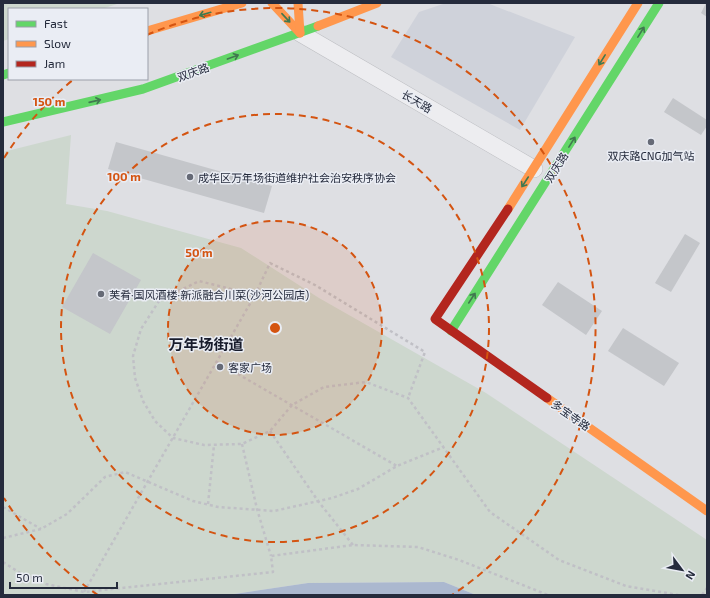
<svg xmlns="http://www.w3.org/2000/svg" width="710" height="598" font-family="'Exo 2','Noto Sans SC',sans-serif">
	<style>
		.built { fill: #cfd2da }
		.green { fill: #cdd7ce }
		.water { fill: #abb8cf }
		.building { fill: #c4c6ca }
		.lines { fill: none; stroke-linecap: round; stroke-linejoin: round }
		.street-casing { stroke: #bcbdc1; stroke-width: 18 }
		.path { stroke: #c0c0c6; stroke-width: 2.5; stroke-dasharray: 3 3; stroke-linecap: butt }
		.street { stroke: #ededf0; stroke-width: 17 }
		.fast { stroke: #63d668; stroke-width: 9 }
		.slow { stroke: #ff974d; stroke-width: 9 }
		.jam { stroke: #b3261e; stroke-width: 9 }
		.oneway { stroke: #417850 }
		.ring { fill: none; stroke: #d45411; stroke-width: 2; stroke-dasharray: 7 5 }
		.poi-dot { fill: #666a76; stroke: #eaedf4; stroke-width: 1.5 }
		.labels { text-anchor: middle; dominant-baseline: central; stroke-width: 3; stroke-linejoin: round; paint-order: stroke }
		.street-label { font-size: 11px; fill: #252b3c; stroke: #eaedf4 }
		.poi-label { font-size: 11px; fill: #252b3c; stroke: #eaedf4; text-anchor: start }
		.district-label { font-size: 15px; font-weight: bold; fill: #181c2c; stroke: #eaedf4 }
		.centre { fill: #d45411; stroke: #eaedf4; stroke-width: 2 }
		.ring-label { font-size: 12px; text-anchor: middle; font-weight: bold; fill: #d45411; stroke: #eaedf4; stroke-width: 3; stroke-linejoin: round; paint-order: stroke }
	</style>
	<rect width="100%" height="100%" fill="#dedfe3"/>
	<path class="built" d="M 446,3 L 487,3 L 575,37 L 520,130 L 391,57 L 419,12 Z"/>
	<g class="green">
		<path d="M 3,3 L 120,3 L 102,9 L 9,9 L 9,39 L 3,41 Z"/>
		<path d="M 71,135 L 66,204 L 107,211 L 241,248 L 319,298 L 486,393 L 707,540 L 707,595 L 476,595 L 444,582 L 308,583 L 228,595 L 3,595 L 3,152 Z"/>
	</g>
	<path class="water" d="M 444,582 L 476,595 L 228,595 L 308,583 Z"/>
	<g class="building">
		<path d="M 706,3 L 707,3 L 707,17 L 701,13 Z"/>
		<path d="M 673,98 L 707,120 L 707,126 L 701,135 L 664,112 Z"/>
		<path d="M 116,142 L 272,186 L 264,213 L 108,169 Z"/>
		<path d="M 685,234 L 700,243 L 671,292 L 655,283 Z"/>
		<path d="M 93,253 L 141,280 L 110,334 L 62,307 Z"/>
		<path d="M 558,282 L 602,311 L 586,335 L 542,305 Z"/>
		<path d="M 623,328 L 679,363 L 664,386 L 608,351 Z"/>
	</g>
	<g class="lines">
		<defs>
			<path id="street" d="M 300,33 L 534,169"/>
		</defs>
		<use href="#street" class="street-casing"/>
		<g class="path">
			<path d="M 255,295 L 199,281 L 159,301 L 141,329 L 133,356 L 135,378 L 143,401 L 155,421 L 173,438 L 204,445 L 242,444 L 270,431 L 292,405 L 324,387 L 366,382 L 408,398 L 490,512 L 559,560 L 626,586 L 678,595"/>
			<path d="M 217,362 L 397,466"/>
			<path d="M 270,431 L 318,501 L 353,545"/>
			<path d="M 242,444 L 257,509 L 271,556"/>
			<path d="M 208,504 L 214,445"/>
			<path d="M 3,507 L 41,529"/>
			<path d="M 3,538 L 41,529 L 67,514 L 105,477 L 125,472 L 193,501 L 218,507 L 274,511 L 332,498 L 358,489 L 397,466 L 444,447"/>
			<path d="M 3,562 L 20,573 L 46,584 L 84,592 L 273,572 L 271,556 L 353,545 L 418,547 L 459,560 L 548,595"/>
			<path d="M 84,592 L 255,295 L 270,263 L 315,285 L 425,352 L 408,398"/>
			<path d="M 702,595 L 707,588"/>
		</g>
		<use href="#street" class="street"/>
		<g class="fast">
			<path d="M 3,75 L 9,73"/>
			<path d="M 3,122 L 143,89 L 318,26"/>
			<path d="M 451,331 L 659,3"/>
		</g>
		<g class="slow">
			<path d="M 272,3 L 300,33"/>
			<path d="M 298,3 L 300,33"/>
			<path d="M 318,26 L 377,3"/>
			<path d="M 147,31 L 242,3"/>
			<path d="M 508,209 L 638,3"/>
			<path d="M 547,398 L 707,511"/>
		</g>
		<path class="jam" d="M 508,209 L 435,319 L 547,398"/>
	</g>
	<defs><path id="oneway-shaft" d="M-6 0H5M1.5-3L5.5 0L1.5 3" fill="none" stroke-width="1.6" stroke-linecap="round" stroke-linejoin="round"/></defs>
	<g class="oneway">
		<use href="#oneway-shaft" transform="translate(205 14) rotate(164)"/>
		<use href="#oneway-shaft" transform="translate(286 18) rotate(47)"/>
		<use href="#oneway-shaft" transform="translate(641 32) rotate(-58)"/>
		<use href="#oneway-shaft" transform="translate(233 57) rotate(-20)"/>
		<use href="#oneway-shaft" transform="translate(602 60) rotate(122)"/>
		<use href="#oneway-shaft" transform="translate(95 101) rotate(-13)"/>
		<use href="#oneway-shaft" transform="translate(572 142) rotate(-58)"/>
		<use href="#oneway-shaft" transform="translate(525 182) rotate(123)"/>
		<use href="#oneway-shaft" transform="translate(472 298) rotate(-57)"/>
	</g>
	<circle cx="275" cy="328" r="107" fill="#d45411" fill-opacity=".12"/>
	<g class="ring">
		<circle cx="275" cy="328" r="107"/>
		<circle cx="275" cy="328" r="214"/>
		<path d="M98 595A320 320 0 0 1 4 498M4 158A320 320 0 0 1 74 79M147 35A320 320 0 0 1 452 595"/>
	</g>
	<g class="poi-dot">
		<circle cx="651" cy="142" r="4"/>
		<circle cx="190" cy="177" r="4"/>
		<circle cx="101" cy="294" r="4"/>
		<circle cx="220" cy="367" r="4"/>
	</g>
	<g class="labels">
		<g class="street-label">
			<text transform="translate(193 72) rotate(-20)">双庆路</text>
			<text transform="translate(417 101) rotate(30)">长天路</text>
			<text transform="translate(556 167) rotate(-58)">双庆路</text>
			<text transform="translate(571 415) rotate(35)">多宝寺路</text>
		</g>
		<g class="poi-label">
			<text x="651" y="155" text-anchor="middle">双庆路CNG加气站</text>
			<text x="198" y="177">成华区万年场街道维护社会治安秩序协会</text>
			<text x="109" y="294">芙肴·国风酒楼·新派融合川菜(沙河公园店)</text>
			<text x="228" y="367">客家广场</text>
		</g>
		<g class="district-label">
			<text x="206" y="344">万年场街道</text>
		</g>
	</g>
	<circle cx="275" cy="328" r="6" class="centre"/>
	<g class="ring-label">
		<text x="49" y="106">150 m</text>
		<text x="124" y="181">100 m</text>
		<text x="199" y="257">50 m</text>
	</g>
	<rect width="710" height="598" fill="none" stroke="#252b3c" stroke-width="8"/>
	<rect x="8" y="8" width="140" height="72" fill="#eaedf4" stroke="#9b9faa"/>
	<rect x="16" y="21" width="20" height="6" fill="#63d668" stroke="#9b9faa"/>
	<text x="44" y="28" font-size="12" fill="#252b3c">Fast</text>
	<rect x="16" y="41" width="20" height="6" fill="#ff974d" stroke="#9b9faa"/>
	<text x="44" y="48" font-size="12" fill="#252b3c">Slow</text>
	<rect x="16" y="61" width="20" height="6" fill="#b3261e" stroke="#9b9faa"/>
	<text x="44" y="68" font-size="12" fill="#252b3c">Jam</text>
	<g transform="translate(682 570) rotate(122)" stroke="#eaedf4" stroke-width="3" paint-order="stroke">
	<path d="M0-3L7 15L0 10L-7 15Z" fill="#252b3c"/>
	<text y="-6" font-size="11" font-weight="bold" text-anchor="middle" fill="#252b3c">N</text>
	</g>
	<path d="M10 582v6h107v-6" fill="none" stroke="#252b3c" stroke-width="2"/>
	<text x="16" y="582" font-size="12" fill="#252b3c" stroke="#eaedf4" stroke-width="3" paint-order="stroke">50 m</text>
</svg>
